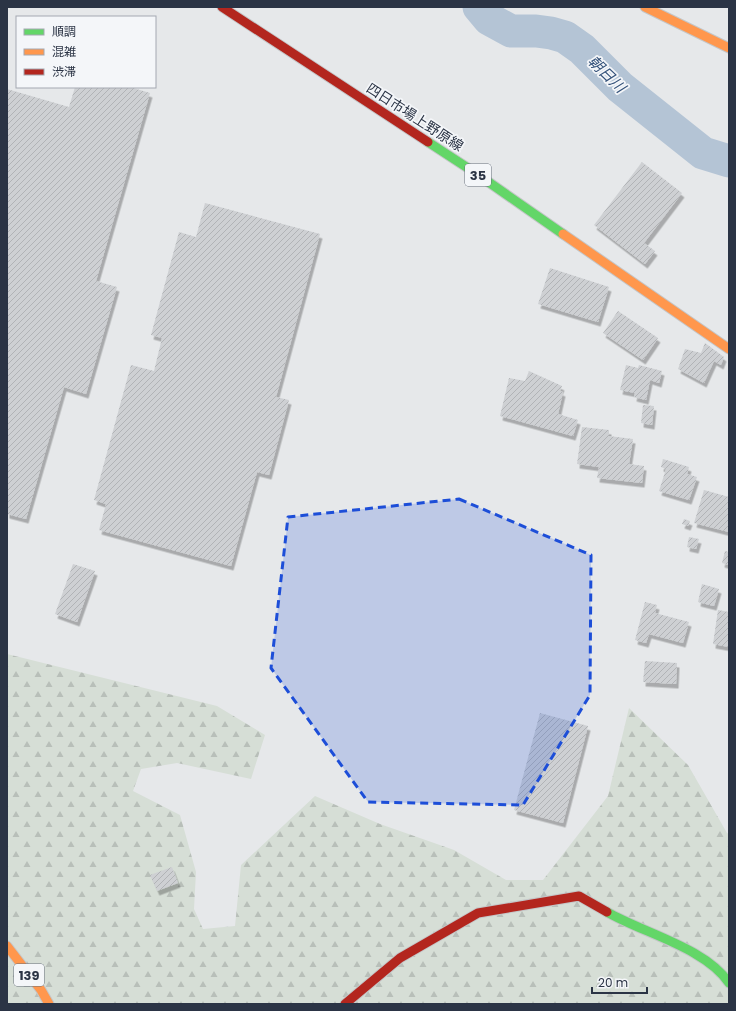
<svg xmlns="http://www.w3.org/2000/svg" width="736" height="1011" font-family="Poppins,'Noto Sans JP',sans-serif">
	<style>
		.forest { fill: url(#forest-firs) }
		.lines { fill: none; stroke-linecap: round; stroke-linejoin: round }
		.river { stroke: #b4c4d5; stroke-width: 33 }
		.building { fill: url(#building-hatch); filter: url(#shadow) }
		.fast-casing { stroke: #c4c6c8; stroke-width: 11 }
		.slow-casing { stroke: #c4c6c8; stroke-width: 11 }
		.jam-casing { stroke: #c4c6c8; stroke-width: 11 }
		.fast { stroke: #63d668; stroke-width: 9 }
		.slow { stroke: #ff974d; stroke-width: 9 }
		.jam { stroke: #b3261e; stroke-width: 9 }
		.marked { fill: #1d4ed8; fill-opacity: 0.2; stroke: #1d4ed8; stroke-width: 3; stroke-dasharray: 8 5; stroke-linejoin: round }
		.labels { text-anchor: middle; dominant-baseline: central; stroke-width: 3.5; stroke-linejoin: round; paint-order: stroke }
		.shield { fill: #f4f6f9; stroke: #676e7b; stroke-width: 1 }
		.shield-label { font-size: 13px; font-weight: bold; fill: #2b3445 }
		.street-label { font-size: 14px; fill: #2b3445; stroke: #f4f6f9 }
		.water-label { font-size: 15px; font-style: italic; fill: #34527a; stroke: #f4f6f9 }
	</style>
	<defs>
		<pattern id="forest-firs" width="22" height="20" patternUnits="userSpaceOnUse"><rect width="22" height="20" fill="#d6ded6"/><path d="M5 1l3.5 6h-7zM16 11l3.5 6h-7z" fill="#b8bfb9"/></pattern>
		<pattern id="building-hatch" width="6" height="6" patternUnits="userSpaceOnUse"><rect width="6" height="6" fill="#ced0d3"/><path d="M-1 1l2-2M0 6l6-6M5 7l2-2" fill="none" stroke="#b1b3b6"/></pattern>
		<filter id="shadow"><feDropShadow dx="2.5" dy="4.5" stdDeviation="0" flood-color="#0004"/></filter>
	</defs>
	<rect width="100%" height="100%" fill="#e6e8ea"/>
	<path class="forest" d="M 7,654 L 217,706 L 265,735 L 251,779 L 177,763 L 141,769 L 133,791 L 180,815 L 196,872 L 194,909 L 203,929 L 235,926 L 241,865 L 315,796 L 380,824 L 454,850 L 506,880 L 543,880 L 608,796 L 629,708 L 688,765 L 727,833 L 729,834 L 729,1004 L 7,1004 Z"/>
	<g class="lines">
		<path class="river" d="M 479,7 L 489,19 L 511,31 L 536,31 L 551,33 L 565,37 L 582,49 L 620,87 L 703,153 L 729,161"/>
	</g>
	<g class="building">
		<path d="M 75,87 L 130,87 L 150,93 L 96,281 L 117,287 L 86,394 L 64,387 L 26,519 L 7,514 L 7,89 L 69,107 Z"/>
		<path d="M 642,162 L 682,193 L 644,243 L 655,251 L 645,264 L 594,225 Z"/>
		<path d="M 205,203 L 320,234 L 276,397 L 289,400 L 269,475 L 257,472 L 231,566 L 99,530 L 106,504 L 94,500 L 131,365 L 154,371 L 162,338 L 151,335 L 179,232 L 196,237 Z"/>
		<path d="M 550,268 L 609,287 L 598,322 L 538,304 Z"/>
		<path d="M 618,311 L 658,338 L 643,360 L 603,333 Z"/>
		<path d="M 705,343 L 724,357 L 721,365 L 714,361 L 704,383 L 678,369 L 685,349 L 701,353 Z"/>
		<path d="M 626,365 L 638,368 L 639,365 L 662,371 L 659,383 L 650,380 L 646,400 L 634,397 L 635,393 L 620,390 Z"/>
		<path d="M 529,371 L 562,386 L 560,391 L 563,392 L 558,414 L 578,420 L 573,436 L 500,416 L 509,378 L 525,381 Z"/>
		<path d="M 643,405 L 654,406 L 652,425 L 641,423 Z"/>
		<path d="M 582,427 L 609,430 L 609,436 L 633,439 L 629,464 L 644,466 L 642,483 L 597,478 L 599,467 L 577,464 Z"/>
		<path d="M 663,459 L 689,467 L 687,474 L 697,477 L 689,500 L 659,491 L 666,469 L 661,467 Z"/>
		<path d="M 704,490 L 729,497 L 729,532 L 694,523 Z"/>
		<path d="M 684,519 L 690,521 L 688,526 L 682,524 Z"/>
		<path d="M 689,537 L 699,539 L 696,549 L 687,547 Z"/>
		<path d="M 725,551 L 729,552 L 729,565 L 722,563 Z"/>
		<path d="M 73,564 L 95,571 L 77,622 L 55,614 Z"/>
		<path d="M 702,584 L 719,589 L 714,606 L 698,602 Z"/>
		<path d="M 645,602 L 657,605 L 655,613 L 689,622 L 683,643 L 649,634 L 646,643 L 635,640 Z"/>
		<path d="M 718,610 L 729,612 L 729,647 L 713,644 Z"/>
		<path d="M 645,661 L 677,663 L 676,684 L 643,682 Z"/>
		<path d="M 540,713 L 588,726 L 563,823 L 514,810 Z"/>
		<path d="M 172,867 L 178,883 L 157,891 L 150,875 Z"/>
	</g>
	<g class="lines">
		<defs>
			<g id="fast">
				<path d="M 428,142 L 477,174 L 563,234"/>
				<path d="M 607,912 C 643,933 706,948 729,983"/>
			</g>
			<g id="slow">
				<path d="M 645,7 L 729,48"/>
				<path d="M 563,234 L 729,349"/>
				<path d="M 7,946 L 41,990 L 49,1004"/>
			</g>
			<g id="jam">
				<path d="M 222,7 L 428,142"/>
				<path d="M 345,1004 L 400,958 L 478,913 L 579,896 L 607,912"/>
			</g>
		</defs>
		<use href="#fast" class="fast-casing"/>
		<use href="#slow" class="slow-casing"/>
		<use href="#jam" class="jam-casing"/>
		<use href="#fast" class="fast"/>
		<use href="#slow" class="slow"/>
		<use href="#jam" class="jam"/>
	</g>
	<path class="marked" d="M 459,499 L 591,555 L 590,695 L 523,805 L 368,802 L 271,668 L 288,517 Z"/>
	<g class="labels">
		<g class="shield">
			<rect x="465" y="164" width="26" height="22" rx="3"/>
			<rect x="14" y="964" width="30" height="22" rx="3"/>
		</g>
		<g class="shield-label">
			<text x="478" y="175">35</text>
			<text x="29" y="975">139</text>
		</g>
		<g class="street-label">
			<text transform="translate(415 117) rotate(33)">四日市場上野原線</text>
		</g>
		<g class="water-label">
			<text transform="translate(607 74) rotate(44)">朝日川</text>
		</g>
	</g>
	<rect width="736" height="1011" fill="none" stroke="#2b3445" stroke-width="16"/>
	<rect x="16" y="16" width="140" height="72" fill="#f4f6f9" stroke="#a4a8b1"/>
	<rect x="24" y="29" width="20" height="6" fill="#63d668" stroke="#a4a8b1"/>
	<text x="52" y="36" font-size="12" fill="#2b3445">順調</text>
	<rect x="24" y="49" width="20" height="6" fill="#ff974d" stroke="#a4a8b1"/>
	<text x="52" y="56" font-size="12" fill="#2b3445">混雑</text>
	<rect x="24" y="69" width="20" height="6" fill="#b3261e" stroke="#a4a8b1"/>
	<text x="52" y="76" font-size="12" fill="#2b3445">渋滞</text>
	<path d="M592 987v6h55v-6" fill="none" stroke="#2b3445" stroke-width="2"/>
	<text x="598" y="987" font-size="12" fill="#2b3445" stroke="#f4f6f9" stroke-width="3" paint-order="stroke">20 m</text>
</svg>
